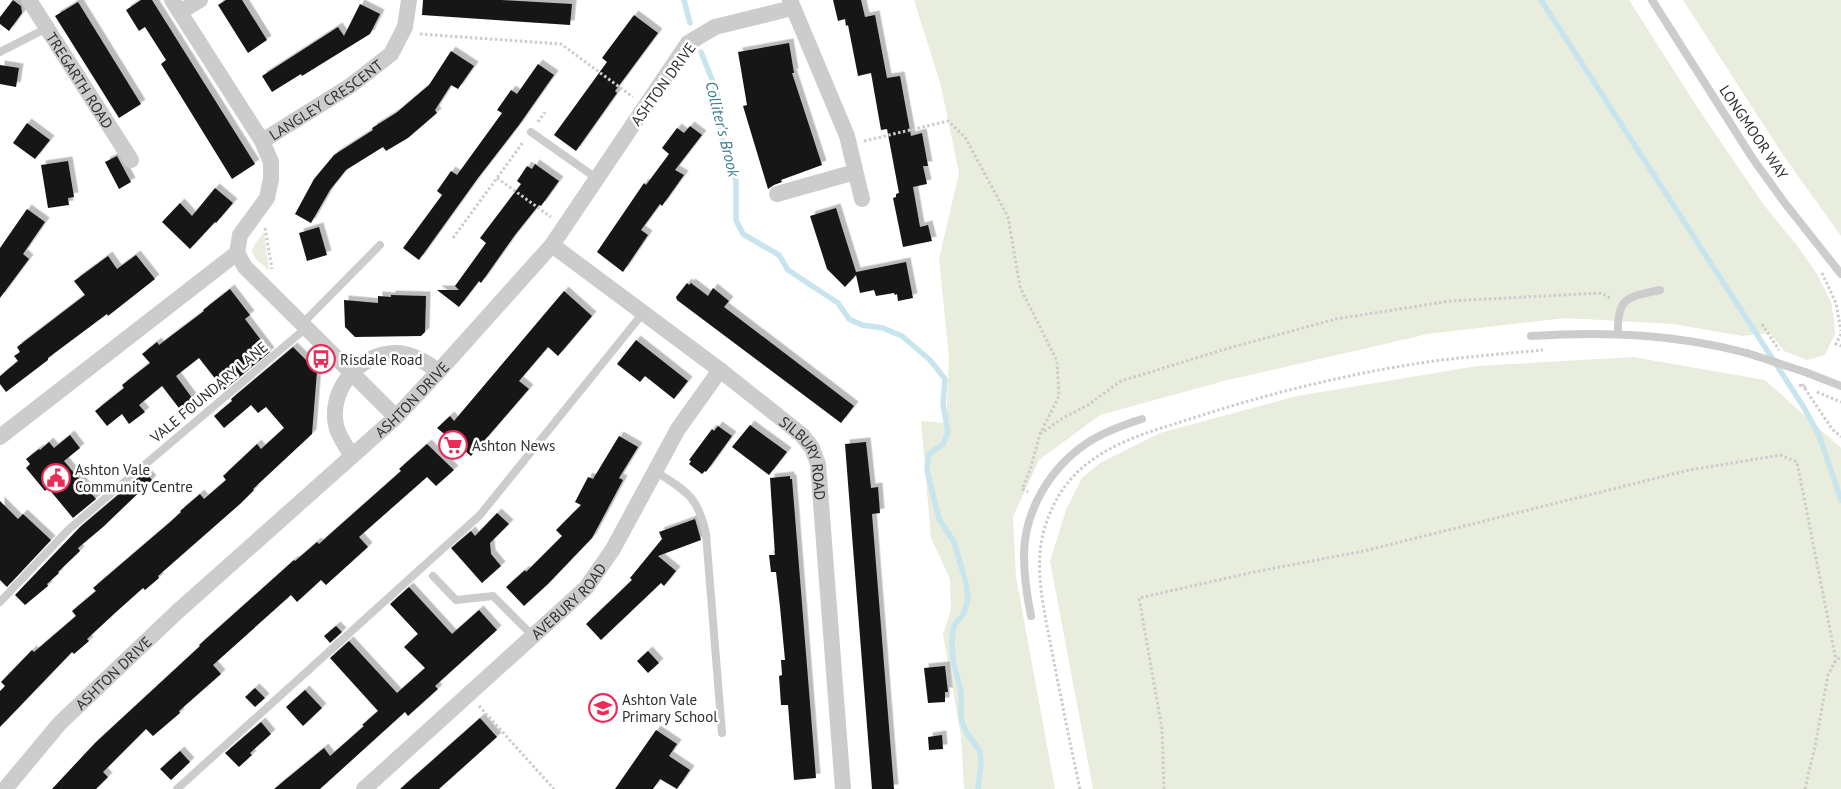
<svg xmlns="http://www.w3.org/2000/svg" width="1841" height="789" font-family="'PT Sans',sans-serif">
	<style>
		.green { fill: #e8eddd }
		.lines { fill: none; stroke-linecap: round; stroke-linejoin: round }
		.stream { stroke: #c8e5ed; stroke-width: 5.5 }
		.building { fill: #161616; filter: url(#shadow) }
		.path { stroke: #ccc; stroke-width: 3; stroke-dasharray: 2.5 2.5; stroke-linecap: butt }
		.service { stroke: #ccc; stroke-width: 8 }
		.minor { stroke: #ccc; stroke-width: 16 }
		.path-bridge { stroke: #ccc; stroke-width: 3; stroke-dasharray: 2.5 2.5; stroke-linecap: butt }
		.service-bridge { stroke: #ccc; stroke-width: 8 }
		.labels { text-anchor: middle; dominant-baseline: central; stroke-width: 5; stroke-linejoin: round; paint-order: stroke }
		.street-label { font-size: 15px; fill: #2f2f2f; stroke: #fff }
		.poi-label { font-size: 15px; fill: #2f2f2f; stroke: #fff; text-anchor: start }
		.water-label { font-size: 16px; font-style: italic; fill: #3a7f94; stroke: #fff }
	</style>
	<defs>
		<filter id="shadow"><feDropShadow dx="4.5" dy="-4.5" stdDeviation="0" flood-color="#0004"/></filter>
	</defs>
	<rect width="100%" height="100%" fill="#fff"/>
	<g class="green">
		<path d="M 914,0 L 1629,0 L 1699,110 L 1764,205 L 1798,247 L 1817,274 L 1831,302 L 1834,320 L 1835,334 L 1825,355 L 1807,360 L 1784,351 L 1770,333 L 1742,336 L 1673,324 L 1565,318 L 1428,334 L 1224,381 L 1100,415 L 1039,460 L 1013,517 L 1016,577 L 1055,789 L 964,789 L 961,736 L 943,634 L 951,610 L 950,579 L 931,538 L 921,421 L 946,423 L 949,357 L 939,259 L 959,173 L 941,86 Z"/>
		<path d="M 1683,0 L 1841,0 L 1841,236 L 1783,155 Z"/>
		<path d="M 264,232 L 269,271 L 255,258 L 252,251 L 256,242 Z"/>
		<path d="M 1633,357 L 1765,380 L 1841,448 L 1841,789 L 1093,789 L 1050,561 L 1066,510 L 1082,478 L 1100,463 L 1160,433 L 1297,396 L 1477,366 Z"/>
	</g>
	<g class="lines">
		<g class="stream">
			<path d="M 684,0 L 690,23"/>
			<path d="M 1541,0 L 1803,406 L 1819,435 L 1841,500"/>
			<path d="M 701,52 L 717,92 L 722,139 L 736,180 L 736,220 L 743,234 L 779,255 L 788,270 L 838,303 L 849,319 L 862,325 L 883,328 L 902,336 L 930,360 L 945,379 L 943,404 L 948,432 L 943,444 L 929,454 L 927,470 L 939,519 L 954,542 L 966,583 L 968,599 L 963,615 L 954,625 L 952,640 L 953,661 L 961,691 L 961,719 L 966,732 L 980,751 L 981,763 L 978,789"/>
		</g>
	</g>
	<g class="building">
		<path d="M 13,0 L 21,6 L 22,13 L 9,31 L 0,24 L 0,17 Z"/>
		<path d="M 141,0 L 152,0 L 255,164 L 232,179 L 161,64 L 166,60 L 145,27 L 139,31 L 126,10 Z"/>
		<path d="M 226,0 L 242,0 L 267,40 L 248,53 L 218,5 Z"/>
		<path d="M 423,0 L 501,0 L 572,4 L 570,25 L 422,15 Z"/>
		<path d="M 833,0 L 861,0 L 865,17 L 875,15 L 887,78 L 900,76 L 911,136 L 922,133 L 928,166 L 923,166 L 927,184 L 913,187 L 920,227 L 928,225 L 932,241 L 903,247 L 893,198 L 896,197 L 896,194 L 899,193 L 887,129 L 881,130 L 871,73 L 858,76 L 848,25 L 846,26 L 845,19 L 838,21 Z"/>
		<path d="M 78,2 L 141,104 L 119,118 L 55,16 Z"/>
		<path d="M 360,4 L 380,14 L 370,34 L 302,76 L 301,74 L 272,92 L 262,76 L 338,27 L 344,36 Z"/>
		<path d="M 634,15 L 658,33 L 615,91 L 617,93 L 576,151 L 554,135 L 607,62 L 602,58 Z"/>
		<path d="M 789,43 L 794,73 L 792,73 L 822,165 L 781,180 L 782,182 L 774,185 L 768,189 L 743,106 L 747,105 L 738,52 Z"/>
		<path d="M 451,51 L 474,66 L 458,89 L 451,85 L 435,110 L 437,113 L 408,138 L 386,151 L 383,147 L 346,170 L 330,190 L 311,223 L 295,214 L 314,179 L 334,155 L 373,130 L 372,128 L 396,113 L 429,85 Z"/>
		<path d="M 538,64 L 554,75 L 519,125 L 478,178 L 419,260 L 403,248 L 442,195 L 437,191 L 451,171 L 457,175 L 502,113 L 497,110 L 511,90 L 517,94 Z"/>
		<path d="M 0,65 L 19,68 L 16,87 L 0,84 Z"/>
		<path d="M 27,123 L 50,140 L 35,159 L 13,143 Z"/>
		<path d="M 690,126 L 702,135 L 675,170 L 684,175 L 662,206 L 660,204 L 641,230 L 648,235 L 623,272 L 597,252 L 644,183 L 646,185 L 669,154 L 662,148 L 677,128 L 684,133 Z"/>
		<path d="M 117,156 L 131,182 L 119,189 L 105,162 Z"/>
		<path d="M 68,161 L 74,197 L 68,198 L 69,205 L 48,208 L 41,165 Z"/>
		<path d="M 535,164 L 559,181 L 541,206 L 539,205 L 515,235 L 481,283 L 479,281 L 459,307 L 437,290 L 459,290 L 455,286 L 486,243 L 480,238 L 521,184 L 517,181 L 527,166 L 532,169 Z"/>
		<path d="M 215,188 L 233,203 L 216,223 L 215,222 L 190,249 L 162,222 L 180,203 L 192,216 Z"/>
		<path d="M 836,208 L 856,272 L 906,262 L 913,298 L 898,301 L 897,294 L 895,295 L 894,293 L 876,296 L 874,290 L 860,293 L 856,275 L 845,287 L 827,269 L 810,216 Z"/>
		<path d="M 27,209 L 45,222 L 23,254 L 29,259 L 0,298 L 0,248 Z"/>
		<path d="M 319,227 L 327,255 L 307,261 L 299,233 Z"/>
		<path d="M 136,255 L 155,279 L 108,316 L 107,314 L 48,358 L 48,360 L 6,392 L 0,384 L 0,376 L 18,361 L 14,356 L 20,352 L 17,347 L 85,295 L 74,281 L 108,256 L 117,269 Z"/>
		<path d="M 687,283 L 689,285 L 691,283 L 708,296 L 713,288 L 729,301 L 724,307 L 854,406 L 841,423 L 677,300 L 676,297 Z"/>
		<path d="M 230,289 L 250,315 L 245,319 L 270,352 L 224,390 L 199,358 L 176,376 L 198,406 L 185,416 L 162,386 L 139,405 L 145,412 L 129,424 L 122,414 L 107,426 L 95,411 L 124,388 L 122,385 L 150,363 L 142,354 L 157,342 L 159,345 L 204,311 L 203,310 Z"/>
		<path d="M 564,291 L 592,316 L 558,356 L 548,347 L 519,381 L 529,389 L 471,456 L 437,428 L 450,416 L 454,421 Z"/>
		<path d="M 391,295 L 426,296 L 425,332 L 421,336 L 355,337 L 345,327 L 344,300 L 378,303 L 378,296 L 391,297 Z"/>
		<path d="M 636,340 L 688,381 L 674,399 L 645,376 L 640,382 L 617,364 Z"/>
		<path d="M 293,347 L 317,371 L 312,434 L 253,489 L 254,490 L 240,504 L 158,576 L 159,578 L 145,590 L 143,588 L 115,613 L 87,639 L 89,641 L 74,654 L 72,652 L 0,727 L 0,691 L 5,686 L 1,682 L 32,650 L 34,652 L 76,616 L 72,611 L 96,591 L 93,588 L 169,523 L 181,512 L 180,511 L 200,494 L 204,499 L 226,480 L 223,476 L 257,444 L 261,449 L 284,428 L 266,407 L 258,413 L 251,405 L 224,428 L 214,416 L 232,401 L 231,399 Z"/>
		<path d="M 750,425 L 787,452 L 769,475 L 732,447 Z"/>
		<path d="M 718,426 L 732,436 L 706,472 L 705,471 L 702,474 L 689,464 L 691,461 L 689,460 L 712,429 L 714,431 Z"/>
		<path d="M 70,435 L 80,448 L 64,461 L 96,499 L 73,518 L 48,488 L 45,491 L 26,468 L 30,464 L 26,459 L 39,449 L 40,450 L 49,442 L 54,448 Z"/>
		<path d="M 619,436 L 638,447 L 619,478 L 623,480 L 592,538 L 548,584 L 524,606 L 506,587 L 525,570 L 526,572 L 562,536 L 556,530 L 581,505 L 575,502 L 588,477 L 593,479 Z"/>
		<path d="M 866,442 L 871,488 L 878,487 L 880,513 L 872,514 L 894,789 L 872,789 L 853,548 L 845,444 Z"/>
		<path d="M 427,444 L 454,470 L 436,486 L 427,477 L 359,537 L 368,547 L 326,585 L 321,580 L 297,602 L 291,595 L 213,665 L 221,674 L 179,711 L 180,713 L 153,736 L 146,729 L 103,772 L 108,777 L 96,789 L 52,789 L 95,743 L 200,646 L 199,645 L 294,560 L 295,561 L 317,542 L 319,544 L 330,534 L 401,471 L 399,469 Z"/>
		<path d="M 145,472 L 152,480 L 103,527 L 78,548 L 80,551 L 58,572 L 59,573 L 47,584 L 48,586 L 25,605 L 15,595 L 80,527 Z"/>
		<path d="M 790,476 L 790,479 L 792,479 L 816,778 L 794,780 L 788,705 L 781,705 L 779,676 L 782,675 L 781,660 L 785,660 L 780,607 L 776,572 L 771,572 L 769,555 L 775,555 L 770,478 Z"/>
		<path d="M 0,501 L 18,519 L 23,514 L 51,540 L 7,587 L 0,580 Z"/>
		<path d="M 497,513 L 509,524 L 490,543 L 491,554 L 501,566 L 482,583 L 451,548 L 471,531 L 475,536 Z"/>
		<path d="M 695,519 L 701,540 L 658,556 L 676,571 L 664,586 L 661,583 L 601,640 L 586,624 L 632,580 L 630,578 L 662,539 L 659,532 Z"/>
		<path d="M 409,587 L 452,634 L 479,610 L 497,630 L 435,686 L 438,689 L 408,716 L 405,712 L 320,789 L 274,789 L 324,748 L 330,756 L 364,726 L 362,725 L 378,711 L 330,658 L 349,641 L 397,693 L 425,668 L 404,647 L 418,634 L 390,604 Z"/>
		<path d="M 336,626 L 342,632 L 330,643 L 324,636 Z"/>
		<path d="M 648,651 L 659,663 L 648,673 L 637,661 Z"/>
		<path d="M 945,666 L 948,692 L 945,692 L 945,702 L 928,703 L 924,668 Z"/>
		<path d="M 255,688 L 265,698 L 255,707 L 245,697 Z"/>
		<path d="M 305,690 L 322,708 L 303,726 L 286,707 Z"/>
		<path d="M 480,718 L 497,737 L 439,789 L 400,789 Z"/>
		<path d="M 261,722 L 271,734 L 250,753 L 252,755 L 239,767 L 225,753 Z"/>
		<path d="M 656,730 L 677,744 L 669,756 L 690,770 L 677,789 L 660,779 L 653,789 L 615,789 Z"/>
		<path d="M 942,735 L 943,749 L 929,750 L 928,737 Z"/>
		<path d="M 180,751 L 190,762 L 171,780 L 160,769 Z"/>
	</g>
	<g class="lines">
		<g class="path">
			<path d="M 420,34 L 561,44 L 633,97"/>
			<path d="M 538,122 L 545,112"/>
			<path d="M 864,141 L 948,121 L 965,137 L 1008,217 L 1020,287 L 1057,361 L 1059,396 L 1040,434 L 1030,470 L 1022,489 L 1028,492"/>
			<path d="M 497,178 L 551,217"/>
			<path d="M 265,228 L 272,269"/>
			<path d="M 453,238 L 524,141"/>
			<path d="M 1822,273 L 1836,303 L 1841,331"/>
			<path d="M 1762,324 L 1779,350"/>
			<path d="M 1841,334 L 1836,344 L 1841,346"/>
			<path d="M 1802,384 L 1832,429 L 1841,437"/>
			<path d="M 1817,392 L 1841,402"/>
			<path d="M 1040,434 L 1063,418 L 1088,405 L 1121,381 L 1229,348 L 1336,319 L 1450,301 L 1601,293 L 1612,299"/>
			<path d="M 479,706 L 554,789"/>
			<path d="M 1080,789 C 1070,743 1061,698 1052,652 C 1045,613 1033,570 1044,530 C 1053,500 1068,476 1095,458 C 1124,438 1159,429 1193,418 C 1267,394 1343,375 1420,363 C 1461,357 1502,354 1543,350"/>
			<path d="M 1164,789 L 1162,729 L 1139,598 L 1254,572 L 1364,551 L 1689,470 L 1781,455 L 1797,462 L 1836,660"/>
			<path d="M 1805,789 L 1815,746 L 1828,675 L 1836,660 L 1841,657"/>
		</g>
		<g class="service">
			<path d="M 1652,0 L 1753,159 L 1784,202 L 1841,274"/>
			<path d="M 0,52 L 47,28"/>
			<path d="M 531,132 L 596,178"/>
			<path d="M 302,324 L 380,245"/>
			<path d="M 1618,333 C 1617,296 1629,297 1660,290"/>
			<path d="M 1531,336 C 1606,331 1674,334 1747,353"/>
			<path d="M 1805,372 L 1841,386"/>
			<path d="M 655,471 C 686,491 698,496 706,534 L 722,733"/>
			<path d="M 433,576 L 456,600 L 493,596 L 533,636"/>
			<path d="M 0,602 L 69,529 L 306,328"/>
			<path d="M 1031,616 C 1027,596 1024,576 1024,556 C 1024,511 1050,468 1087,443 C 1104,432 1123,425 1142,419"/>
			<path d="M 177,789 L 480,515 L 643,313"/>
		</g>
		<g class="minor">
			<path id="s1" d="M 29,0 L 131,160"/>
			<path d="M 790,0 L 847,136 L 862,199"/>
			<path d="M 180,12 L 200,0"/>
			<path id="s2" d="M 262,141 L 350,86 L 391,54 L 405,27 L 409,0"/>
			<path d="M 777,194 L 855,172"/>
			<path id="s3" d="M 552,245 L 720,370 L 802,435 L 812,448 L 818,464 L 843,789"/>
			<path d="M 237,253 L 245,267 L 396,417"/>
			<path d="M 0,437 L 237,253 L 240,235 L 267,198 L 271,179 L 271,162 L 262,141 L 172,0"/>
			<path d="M 352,456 C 347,448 340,438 337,429 C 326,392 359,352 397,353 C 414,354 426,363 439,371"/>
			<path id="s4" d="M 5,789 L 60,723 L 177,612 L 396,417 L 439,371 L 552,245 L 688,43 L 715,27 L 792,8"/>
			<path id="s5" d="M 364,789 L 586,588 L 613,549 L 678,429 L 720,370"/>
		</g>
		<path class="path-bridge" d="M 1799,385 L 1807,388"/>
		<path class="service-bridge" d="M 1747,353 L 1805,372"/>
	</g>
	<defs>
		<symbol id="bus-ring" viewBox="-11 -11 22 22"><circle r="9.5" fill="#fff" stroke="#eb2c58" stroke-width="1.5"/><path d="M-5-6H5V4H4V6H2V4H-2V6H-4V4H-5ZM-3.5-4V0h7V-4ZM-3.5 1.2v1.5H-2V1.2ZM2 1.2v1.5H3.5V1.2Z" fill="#eb2c58"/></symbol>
		<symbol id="supermarket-ring" viewBox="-11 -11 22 22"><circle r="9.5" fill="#fff" stroke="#eb2c58" stroke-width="1.5"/><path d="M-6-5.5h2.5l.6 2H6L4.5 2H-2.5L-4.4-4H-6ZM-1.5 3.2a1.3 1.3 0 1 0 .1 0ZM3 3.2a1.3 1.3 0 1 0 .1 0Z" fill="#eb2c58"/></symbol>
		<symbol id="civic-ring" viewBox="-11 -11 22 22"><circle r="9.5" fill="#fff" stroke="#eb2c58" stroke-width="1.5"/><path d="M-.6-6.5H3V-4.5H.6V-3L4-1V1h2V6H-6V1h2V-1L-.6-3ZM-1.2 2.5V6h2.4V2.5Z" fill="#eb2c58"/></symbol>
		<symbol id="school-ring" viewBox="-11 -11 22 22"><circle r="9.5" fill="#fff" stroke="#eb2c58" stroke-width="1.5"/><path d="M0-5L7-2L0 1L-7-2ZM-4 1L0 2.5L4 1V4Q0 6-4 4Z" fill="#eb2c58"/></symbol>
	</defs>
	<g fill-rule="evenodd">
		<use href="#bus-ring" x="305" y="343" width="32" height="32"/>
		<use href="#supermarket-ring" x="437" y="429" width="32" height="32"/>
		<use href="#civic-ring" x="40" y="462" width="32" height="32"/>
		<use href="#school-ring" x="587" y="692" width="32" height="32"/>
	</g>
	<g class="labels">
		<g class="street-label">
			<text stroke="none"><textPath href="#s1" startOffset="95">TREGARTH ROAD</textPath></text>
			<text transform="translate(663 84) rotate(-54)">ASHTON DRIVE</text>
			<text stroke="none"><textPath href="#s2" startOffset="76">LANGLEY CRESCENT</textPath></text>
			<text transform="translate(1754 132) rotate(56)">LONGMOOR WAY</text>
			<text transform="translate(209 392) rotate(-40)">VALE FOUNDARY LANE</text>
			<text stroke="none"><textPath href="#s4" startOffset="564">ASHTON DRIVE</textPath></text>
			<text stroke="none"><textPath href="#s3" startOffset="336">SILBURY ROAD</textPath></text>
			<text stroke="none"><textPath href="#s5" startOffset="278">AVEBURY ROAD</textPath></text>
			<text stroke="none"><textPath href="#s4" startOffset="159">ASHTON DRIVE</textPath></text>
		</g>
		<g class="poi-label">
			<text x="340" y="359">Risdale Road</text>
			<text x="472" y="445">Ashton News</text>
			<text x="75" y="469">Ashton Vale<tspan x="75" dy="17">Community Centre</tspan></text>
			<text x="622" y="699">Ashton Vale<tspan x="622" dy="17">Primary School</tspan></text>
		</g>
		<g class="water-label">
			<text transform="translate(723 129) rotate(76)">Colliter's Brook</text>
		</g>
	</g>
</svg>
